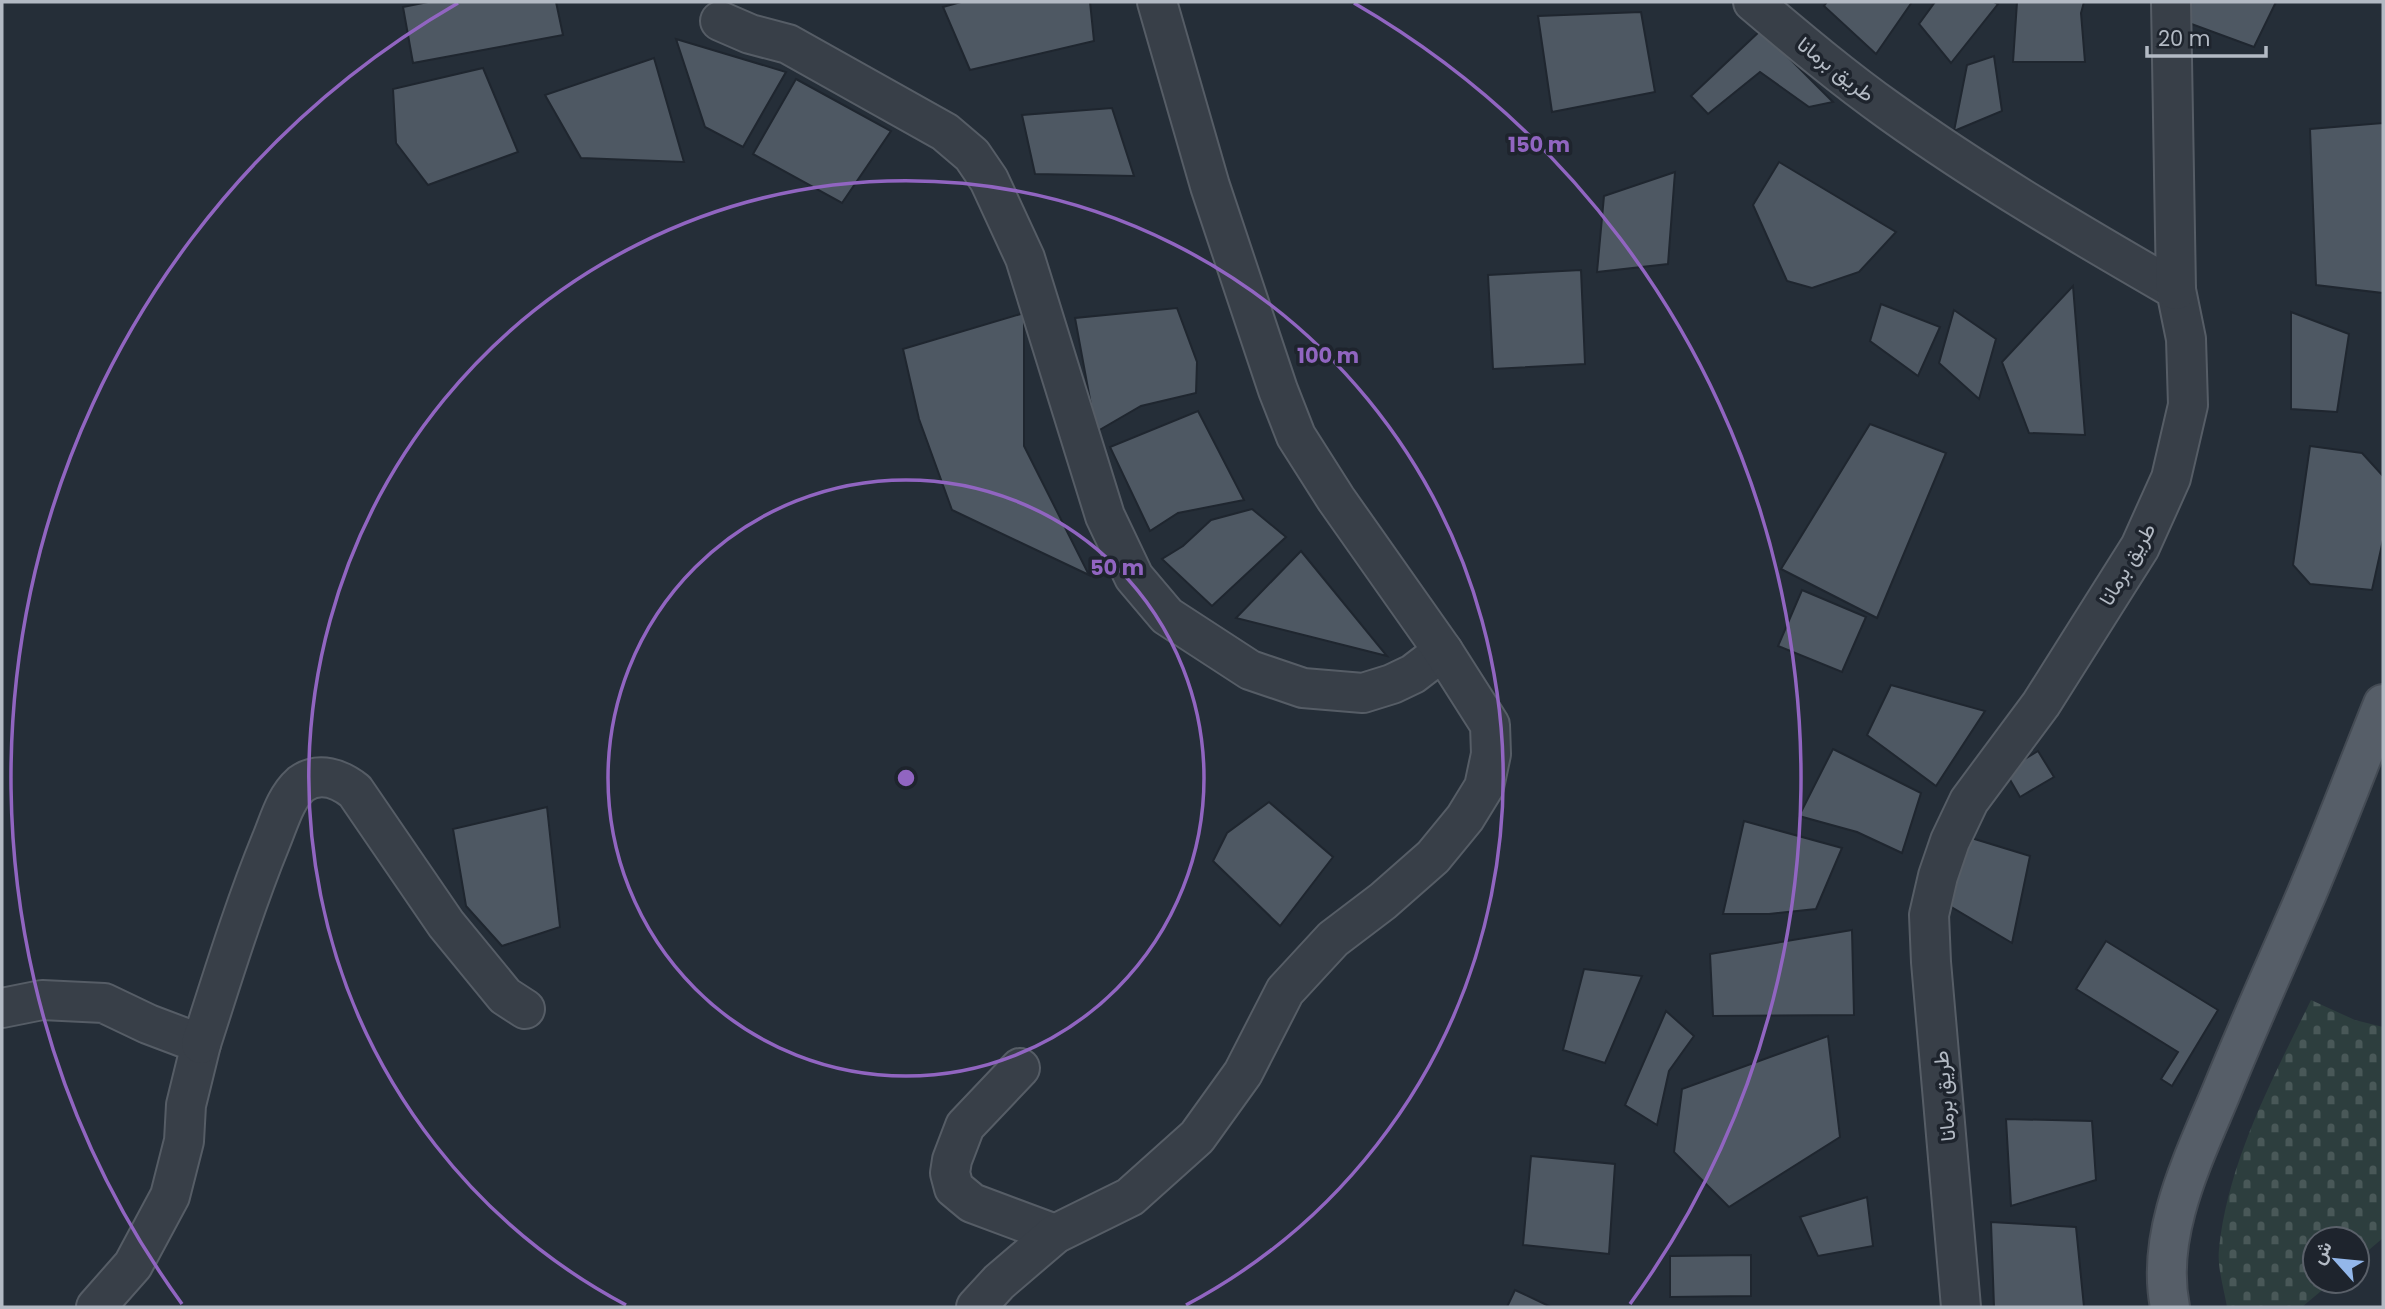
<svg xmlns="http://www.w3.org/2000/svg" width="2385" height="1309" font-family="Poppins,Vazirmatn,sans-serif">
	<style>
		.cemetery { fill: url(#cemetery-stones) }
		.building { fill: #4e5863; stroke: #1f262f; stroke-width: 2 }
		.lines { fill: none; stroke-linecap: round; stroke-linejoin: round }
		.minor-casing { stroke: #565d66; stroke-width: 42 }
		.major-casing { stroke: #444b54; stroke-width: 42 }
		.minor { stroke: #383f48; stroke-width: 38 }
		.major { stroke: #565e68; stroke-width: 38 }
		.ring { fill: none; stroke: #9165c1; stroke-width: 3.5 }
		.labels { text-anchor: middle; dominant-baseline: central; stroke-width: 7; stroke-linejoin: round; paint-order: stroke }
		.street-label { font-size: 21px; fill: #b3bac4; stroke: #1e242d }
		.centre { fill: #9165c1; stroke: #1e242d; stroke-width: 3.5 }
		.ring-label { font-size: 21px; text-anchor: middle; font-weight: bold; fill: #9165c1; stroke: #1e242d; stroke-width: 7; stroke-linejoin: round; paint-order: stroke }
	</style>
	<defs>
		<pattern id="cemetery-stones" width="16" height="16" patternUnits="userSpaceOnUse" patternTransform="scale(1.75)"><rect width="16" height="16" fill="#2d3e3e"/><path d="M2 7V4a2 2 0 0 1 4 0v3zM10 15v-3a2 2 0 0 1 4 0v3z" fill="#495858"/></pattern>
	</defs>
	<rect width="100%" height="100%" fill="#252e38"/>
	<path class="cemetery" d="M 2311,1000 L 2355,1020 L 2383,1027 L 2383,1238 L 2357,1260 L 2357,1239 L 2315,1239 L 2315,1281 L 2333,1281 L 2302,1307 L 2227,1307 C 2224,1289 2217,1267 2219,1249 C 2228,1161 2273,1078 2311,1000 Z"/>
	<g class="building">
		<path d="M 428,2 L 556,2 L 563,35 L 413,63 L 403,7 Z"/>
		<path d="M 961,2 L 1090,2 L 1094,41 L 970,70 L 943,7 Z"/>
		<path d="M 1827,2 L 1912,2 L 1876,54 L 1824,6 Z"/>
		<path d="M 1935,2 L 1994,2 L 1998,4 L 1951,63 L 1919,24 Z"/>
		<path d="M 2017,2 L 2084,2 L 2081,13 L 2085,62 L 2013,62 Z"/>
		<path d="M 2187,2 L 2276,2 L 2254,47 L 2186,22 Z"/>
		<path d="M 1641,12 L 1655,92 L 1552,112 L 1538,16 Z"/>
		<path d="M 1761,30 L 1833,102 L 1809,107 L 1760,72 L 1708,114 L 1691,96 Z"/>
		<path d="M 676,39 L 786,72 L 743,147 L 705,127 Z"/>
		<path d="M 1994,56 L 2002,111 L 1954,131 L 1967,65 Z"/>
		<path d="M 654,58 L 684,162 L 581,158 L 545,95 Z"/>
		<path d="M 483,68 L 518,152 L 428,185 L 396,143 L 393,89 Z"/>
		<path d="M 796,79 L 891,131 L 842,203 L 753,154 Z"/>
		<path d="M 1112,108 L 1134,176 L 1035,174 L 1022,115 Z"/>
		<path d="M 2383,123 L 2383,293 L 2316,285 L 2310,129 Z"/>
		<path d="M 1779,162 L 1896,232 L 1859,272 L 1812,288 L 1787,281 L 1753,205 Z"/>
		<path d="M 1675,172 L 1668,264 L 1597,272 L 1604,196 Z"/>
		<path d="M 1581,270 L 1585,364 L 1493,369 L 1488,275 Z"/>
		<path d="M 2073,286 L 2085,435 L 2029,433 L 2002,362 Z"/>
		<path d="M 1881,304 L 1940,327 L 1918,376 L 1870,341 Z"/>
		<path d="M 1177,308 L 1197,362 L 1196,393 L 1141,406 L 1096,432 L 1075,318 Z"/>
		<path d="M 1954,310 L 1996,339 L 1979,399 L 1939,363 Z"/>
		<path d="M 2291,312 L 2349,334 L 2337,412 L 2291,409 Z"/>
		<path d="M 1024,313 L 1024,446 L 1089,575 L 952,510 L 919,419 L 903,349 Z"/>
		<path d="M 1198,411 L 1244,500 L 1178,513 L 1150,531 L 1110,447 Z"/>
		<path d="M 1870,424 L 1946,453 L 1877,618 L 1781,569 Z"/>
		<path d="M 2310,446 L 2362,453 L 2383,476 L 2383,540 L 2372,590 L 2310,584 L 2293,565 Z"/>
		<path d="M 1252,509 L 1286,537 L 1212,606 L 1162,559 L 1183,546 L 1211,520 Z"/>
		<path d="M 1301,551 L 1387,656 L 1236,618 Z"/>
		<path d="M 1802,590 L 1866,617 L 1842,672 L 1778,646 Z"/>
		<path d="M 1891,685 L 1985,711 L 1936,786 L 1867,735 Z"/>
		<path d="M 1833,749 L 1921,793 L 1902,853 L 1857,832 L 1799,816 Z"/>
		<path d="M 2038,751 L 2054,777 L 2020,797 L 2005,771 Z"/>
		<path d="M 1269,802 L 1333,857 L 1280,926 L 1213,861 L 1227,833 Z"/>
		<path d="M 547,807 L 560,927 L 502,946 L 466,906 L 453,829 Z"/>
		<path d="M 1744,821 L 1842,848 L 1816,909 L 1769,914 L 1723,914 Z"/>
		<path d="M 1968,837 L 2030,856 L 2012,943 L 1943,902 Z"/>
		<path d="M 1852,930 L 1854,1015 L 1713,1016 L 1710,954 Z"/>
		<path d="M 2106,941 L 2218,1010 L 2172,1086 L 2161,1079 L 2178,1052 L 2076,989 Z"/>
		<path d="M 1584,969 L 1642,976 L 1605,1063 L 1563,1050 Z"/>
		<path d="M 1666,1011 L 1694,1036 L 1669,1071 L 1657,1125 L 1625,1105 Z"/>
		<path d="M 1828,1036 L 1840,1137 L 1729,1207 L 1674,1152 L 1682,1089 Z"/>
		<path d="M 2006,1119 L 2092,1121 L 2096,1180 L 2011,1206 Z"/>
		<path d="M 1531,1156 L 1615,1164 L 1609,1254 L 1523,1245 Z"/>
		<path d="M 1867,1197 L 1873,1246 L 1818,1256 L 1800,1217 Z"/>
		<path d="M 1991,1222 L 2076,1227 L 2084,1307 L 1994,1307 Z"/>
		<path d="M 1751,1255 L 1751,1296 L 1670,1297 L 1670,1256 Z"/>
		<path d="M 1515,1290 L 1551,1307 L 1507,1307 Z"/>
	</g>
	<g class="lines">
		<defs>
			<g id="minor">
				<path d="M 1753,2 C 1798,40 1843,78 1891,112 C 1982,177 2079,234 2176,290 L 2186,339 L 2188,405 L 2171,478 L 2140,547 L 2041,704 L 1969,801 L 1950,841 L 1938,876 L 1929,915 L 1931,962 L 1961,1307"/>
				<path d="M 2171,2 L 2176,290"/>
				<path d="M 720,21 L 750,34 L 788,44 L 945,132 L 972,155 L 989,180 L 1025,258 L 1105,516 L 1134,577 L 1167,616 L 1250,670 L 1303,688 L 1363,693 L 1392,684 L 1413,674 L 1443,651"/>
				<path d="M 2,1008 L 42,1000 L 104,1003 L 148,1024 L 201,1044 L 186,1105 L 184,1141 L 170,1196 L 133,1265 L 96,1307"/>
				<path d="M 201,1044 C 223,976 244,907 271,841 C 279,822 285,798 301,784 C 319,771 340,779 355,791 L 446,924 L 505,996 L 525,1009"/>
				<path d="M 1020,1068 L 965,1126 L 952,1160 L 950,1173 L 954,1188 L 972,1203 L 1055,1234"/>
				<path d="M 976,1307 L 999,1282 L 1055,1234 L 1130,1197 L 1197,1137 L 1243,1073 L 1285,991 L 1333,939 L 1383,901 L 1433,857 L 1465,818 L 1484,787 L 1491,754 L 1490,725 L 1443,651 L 1336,499 L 1296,436 L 1278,390 L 1210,186 L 1157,2"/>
			</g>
			<path id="major" d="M 2170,1307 C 2155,1232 2195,1156 2223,1088 C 2248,1027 2275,967 2301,907 C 2330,840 2356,771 2383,704"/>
		</defs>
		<use href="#minor" class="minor-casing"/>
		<use href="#major" class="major-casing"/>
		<use href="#minor" class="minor"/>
		<use href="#major" class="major"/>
	</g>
	<g class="ring">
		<circle cx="906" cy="778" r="298"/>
		<path d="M626 1305A597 597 0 1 1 1186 1305"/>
		<path d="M182 1304A895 895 0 0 1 458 3M1354 3A895 895 0 0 1 1630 1304"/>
	</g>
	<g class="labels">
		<g class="street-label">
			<text transform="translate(1836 69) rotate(38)">طريق برمانا</text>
			<text transform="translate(2127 564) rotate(-60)">طريق برمانا</text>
			<text transform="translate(1944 1096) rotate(-95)">طريق برمانا</text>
		</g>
	</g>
	<circle cx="906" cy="778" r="10" class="centre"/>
	<g class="ring-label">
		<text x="1539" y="152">150 m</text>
		<text x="1328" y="363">100 m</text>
		<text x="1117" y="575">50 m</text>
	</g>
	<rect width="2385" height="1309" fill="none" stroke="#b3bac4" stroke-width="7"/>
	<g transform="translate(2336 1260) rotate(297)"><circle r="33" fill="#1e242d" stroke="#5a6069" stroke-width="2"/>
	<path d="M0-5L12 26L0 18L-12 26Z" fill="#93b7ea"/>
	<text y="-10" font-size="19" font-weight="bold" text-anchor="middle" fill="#b3bac4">ش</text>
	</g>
	<path d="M2147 46v10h119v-10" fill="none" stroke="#b3bac4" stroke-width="3.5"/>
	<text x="2158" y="46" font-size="21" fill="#b3bac4" stroke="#1e242d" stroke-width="5" paint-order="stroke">20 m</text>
</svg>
